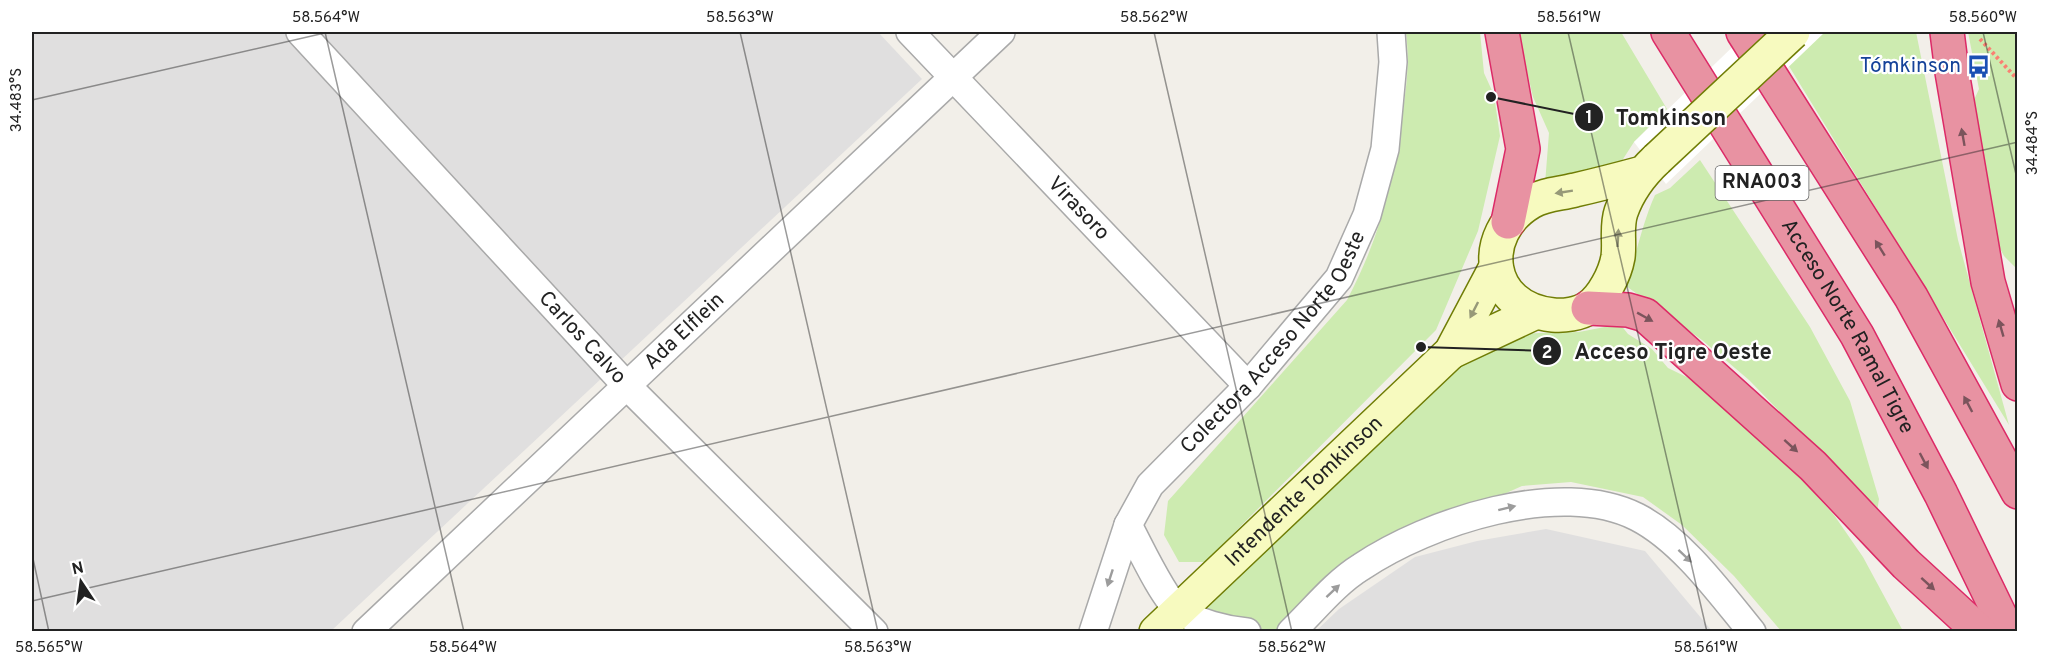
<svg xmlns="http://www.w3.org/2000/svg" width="2049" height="663" font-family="Overpass,sans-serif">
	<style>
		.residential { fill: #e0dfdf }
		.grass { fill: #cdebb0 }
		.pier { fill: #fff }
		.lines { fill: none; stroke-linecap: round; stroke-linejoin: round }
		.street-casing { stroke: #a9a9a9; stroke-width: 30 }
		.secondary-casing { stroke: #707d05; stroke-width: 36 }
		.highway-casing { stroke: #dc2a67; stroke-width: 36 }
		.path { stroke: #fa8072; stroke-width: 4; stroke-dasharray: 3 3; stroke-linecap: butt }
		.street { stroke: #fff; stroke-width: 27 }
		.secondary { stroke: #f7fabf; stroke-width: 33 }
		.highway { stroke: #e892a2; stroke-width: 33 }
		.secondary-bridge-casing { stroke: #707d05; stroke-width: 36; stroke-linecap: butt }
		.secondary-bridge { stroke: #f7fabf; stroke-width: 33 }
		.oneway { fill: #7b545c }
		.oneway2 { fill: #979978 }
		.oneway3 { fill: #9c9c9c }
		.ticks { fill: none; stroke: #222; stroke-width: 1.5; stroke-opacity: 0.45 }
		.labels { text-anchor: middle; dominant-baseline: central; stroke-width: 4.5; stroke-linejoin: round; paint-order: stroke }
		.shield { fill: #fff; stroke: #646464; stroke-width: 1.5 }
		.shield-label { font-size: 20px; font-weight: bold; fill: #222 }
		.transit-label { font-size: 21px; fill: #164399; stroke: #fff; text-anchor: end }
		.street-label { font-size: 21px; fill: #222; stroke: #fff }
		.leader { fill: none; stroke: #222; stroke-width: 2 }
		.callout-dot { fill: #222; stroke: #fff; stroke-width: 2 }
		.mark-label { font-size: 18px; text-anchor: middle; font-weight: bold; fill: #fff }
		.callout-label { font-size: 22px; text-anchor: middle; font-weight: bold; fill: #222; stroke: #fff; stroke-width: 4.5; stroke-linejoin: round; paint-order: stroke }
		.neatline { fill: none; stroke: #222; stroke-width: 2 }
		.ticks-label { font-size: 15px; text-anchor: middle; fill: #222 }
	</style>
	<rect width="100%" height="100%" fill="#f2efe9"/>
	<g class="residential">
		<path d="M 32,32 L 878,32 L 922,79 L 331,631 L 32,631 Z"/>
		<path d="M 1546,529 L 1645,551 L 1712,631 L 1316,631 L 1339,609 L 1415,557 L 1477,541 Z"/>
	</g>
	<g class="grass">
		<path d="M 1406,32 L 1480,32 L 1484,73 L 1494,95 L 1500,136 L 1478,231 L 1436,330 L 1205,562 L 1179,562 L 1164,535 L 1168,501 L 1347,300 C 1378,241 1392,189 1401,124 C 1406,89 1410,67 1406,32 Z"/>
		<path d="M 1518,32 L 1621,32 L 1667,109 L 1634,142 L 1616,170 L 1545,184 L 1549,133 L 1533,97 Z"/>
		<path d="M 1768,32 L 1916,32 L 1958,240 L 2009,425 Z"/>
		<path d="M 1968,32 L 2017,32 L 2017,269 L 2004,256 L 1994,237 L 1969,111 L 1979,89 Z"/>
		<path d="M 1700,160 L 1810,327 L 1850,401 L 1879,499 L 1877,512 L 1749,380 L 1702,340 L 1626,286 C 1636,256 1642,224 1655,195 L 1670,188 Z"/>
		<path d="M 1620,324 L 1628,334 L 1652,349 L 1668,368 L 1699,383 L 1769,443 L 1834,515 L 1863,557 L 1903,631 L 1781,631 L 1734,576 L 1682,525 L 1643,497 L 1571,482 L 1522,486 L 1475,507 L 1402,528 L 1352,559 L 1275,631 L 1224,631 L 1207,611 L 1206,596 L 1440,378 L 1508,334 L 1579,332 Z"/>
	</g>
	<path class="pier" d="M 1748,32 L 1825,32 L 1666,184 L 1634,142 Z"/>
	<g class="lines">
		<defs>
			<g id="street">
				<path id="s1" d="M 300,32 L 625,384 L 874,632"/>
				<path id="s2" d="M 910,32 L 1248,386"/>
				<path d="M 1128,525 C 1139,545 1163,598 1179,610 C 1197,623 1226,630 1247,632"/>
				<path id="s3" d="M 366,632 L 1001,32"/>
				<path id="s4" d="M 1093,632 L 1128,525 L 1150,485 L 1248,386 L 1339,278 L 1367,215 L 1385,149 L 1393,62 L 1391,32"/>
				<path d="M 1291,632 C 1313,611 1335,583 1361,567 C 1428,522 1560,478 1637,517 C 1682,540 1720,593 1752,632"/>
			</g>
			<g id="secondary">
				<path d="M 1642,173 C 1620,179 1597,185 1575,190 C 1560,194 1545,194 1531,202 C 1477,234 1486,308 1553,315 C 1564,316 1579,314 1588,308 C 1603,298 1615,274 1618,257 C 1620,242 1616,227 1621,212 C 1628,192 1642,173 1657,159"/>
				<path d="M 1451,352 L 1534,313"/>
				<path id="s5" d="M 1156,632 L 1451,352 L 1496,267"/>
			</g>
			<g id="highway">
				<path d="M 1502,32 L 1523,149 L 1508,222"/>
				<path id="s6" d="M 1668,32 L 1857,335 L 1941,494 L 2008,632"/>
				<path d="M 1743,32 L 1911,297 L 2018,492"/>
				<path d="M 1947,32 L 1952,72 L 1988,282 L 2018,384"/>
				<path d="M 1588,308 L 1628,310 L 1645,315 L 1813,466 L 1906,564 L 1980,632"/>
			</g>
		</defs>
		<use href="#street" class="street-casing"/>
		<use href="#secondary" class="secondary-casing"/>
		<use href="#highway" class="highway-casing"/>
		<path class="path" d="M 1980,39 L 2018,80"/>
		<use href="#street" class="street"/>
		<use href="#secondary" class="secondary"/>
		<use href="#highway" class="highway"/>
		<defs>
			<path id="secondary-bridge" d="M 1657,159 L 1793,32"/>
		</defs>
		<use href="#secondary-bridge" class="secondary-bridge-casing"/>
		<use href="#secondary-bridge" class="secondary-bridge"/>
	</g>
	<defs><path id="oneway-solid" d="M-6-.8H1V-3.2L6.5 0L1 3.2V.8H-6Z" transform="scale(1.5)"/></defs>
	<g class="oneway">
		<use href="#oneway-solid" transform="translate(1963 137) rotate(-100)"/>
		<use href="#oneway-solid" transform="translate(1880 248) rotate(-122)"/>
		<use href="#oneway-solid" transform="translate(1645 317) rotate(29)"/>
		<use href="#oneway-solid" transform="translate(2001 328) rotate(-106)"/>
		<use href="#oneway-solid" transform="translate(1968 404) rotate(-118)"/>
		<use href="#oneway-solid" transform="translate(1791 446) rotate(42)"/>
		<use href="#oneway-solid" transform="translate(1924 461) rotate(62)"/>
		<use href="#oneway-solid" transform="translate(1928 584) rotate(42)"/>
	</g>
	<g class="oneway2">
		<use href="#oneway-solid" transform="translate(1564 192) rotate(171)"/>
		<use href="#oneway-solid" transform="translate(1618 238) rotate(-87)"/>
		<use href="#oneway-solid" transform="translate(1474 310) rotate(117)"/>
	</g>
	<g class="oneway3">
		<use href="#oneway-solid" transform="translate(1507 508) rotate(-14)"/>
		<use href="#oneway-solid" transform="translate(1685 556) rotate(43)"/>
		<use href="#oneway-solid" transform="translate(1110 578) rotate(108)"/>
		<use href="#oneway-solid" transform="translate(1333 591) rotate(-43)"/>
	</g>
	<path class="ticks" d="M 325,32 L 464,632M 740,32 L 878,632M 1154,32 L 1292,632M 1568,32 L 1707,632M 1983,32 L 2018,183M 32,100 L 329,32M 32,554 L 49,632M 32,601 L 2018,142"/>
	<defs>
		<symbol id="bus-bare" viewBox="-9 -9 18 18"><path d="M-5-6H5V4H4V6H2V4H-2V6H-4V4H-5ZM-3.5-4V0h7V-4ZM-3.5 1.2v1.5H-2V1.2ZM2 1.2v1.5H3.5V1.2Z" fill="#1a4fb4" stroke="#fff" stroke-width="2.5" paint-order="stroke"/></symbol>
	</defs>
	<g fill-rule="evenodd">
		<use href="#bus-bare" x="1962" y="50" width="33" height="33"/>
	</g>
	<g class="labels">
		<rect class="shield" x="1715.5" y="166" width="93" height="34" rx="4.5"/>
		<g class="shield-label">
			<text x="1762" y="183">RNA003</text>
		</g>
		<g class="transit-label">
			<text x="1961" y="66">Tómkinson</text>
		</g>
		<g class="street-label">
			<text stroke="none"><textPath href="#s2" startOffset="244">Virasoro</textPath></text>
			<text stroke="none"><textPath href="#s6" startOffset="345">Acceso Norte Ramal Tigre</textPath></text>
			<text stroke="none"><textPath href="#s3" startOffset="438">Ada Elflein</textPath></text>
			<text stroke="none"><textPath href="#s1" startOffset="416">Carlos Calvo</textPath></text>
			<text stroke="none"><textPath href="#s4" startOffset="348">Colectora Acceso Norte Oeste</textPath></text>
			<text stroke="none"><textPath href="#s5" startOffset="204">Intendente Tomkinson</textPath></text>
		</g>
	</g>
	<path class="leader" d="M1491 97L1589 117M1421 347L1547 351"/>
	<g class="callout-dot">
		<circle cx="1491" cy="97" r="6"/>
		<circle cx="1421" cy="347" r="6"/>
		<circle cx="1589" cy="117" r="15"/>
		<circle cx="1547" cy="351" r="15"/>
	</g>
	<g class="mark-label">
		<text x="1589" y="123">1</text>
		<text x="1547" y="358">2</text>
	</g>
	<g class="callout-label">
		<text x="1671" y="125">Tomkinson</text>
		<text x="1673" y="359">Acceso Tigre Oeste</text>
	</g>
	<rect width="2049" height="663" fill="none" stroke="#ffffff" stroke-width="66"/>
	<g transform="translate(81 582) rotate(347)" stroke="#ffffff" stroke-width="4.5" paint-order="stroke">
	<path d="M0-4.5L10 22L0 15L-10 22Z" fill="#222222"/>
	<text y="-9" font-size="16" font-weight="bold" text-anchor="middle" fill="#222222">N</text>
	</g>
	<rect x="33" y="33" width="1983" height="597" class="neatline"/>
	<g class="ticks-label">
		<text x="326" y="22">58.564°W</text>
		<text x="740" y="22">58.563°W</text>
		<text x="1154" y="22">58.562°W</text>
		<text x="1569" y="22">58.561°W</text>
		<text x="1983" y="22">58.560°W</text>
		<text transform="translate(16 100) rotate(-90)" y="5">34.483°S</text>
		<text transform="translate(2032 143) rotate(-90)" y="5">34.484°S</text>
		<text x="49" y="652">58.565°W</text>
		<text x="463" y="652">58.564°W</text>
		<text x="878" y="652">58.563°W</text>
		<text x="1292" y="652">58.562°W</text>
		<text x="1706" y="652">58.561°W</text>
	</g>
</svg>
